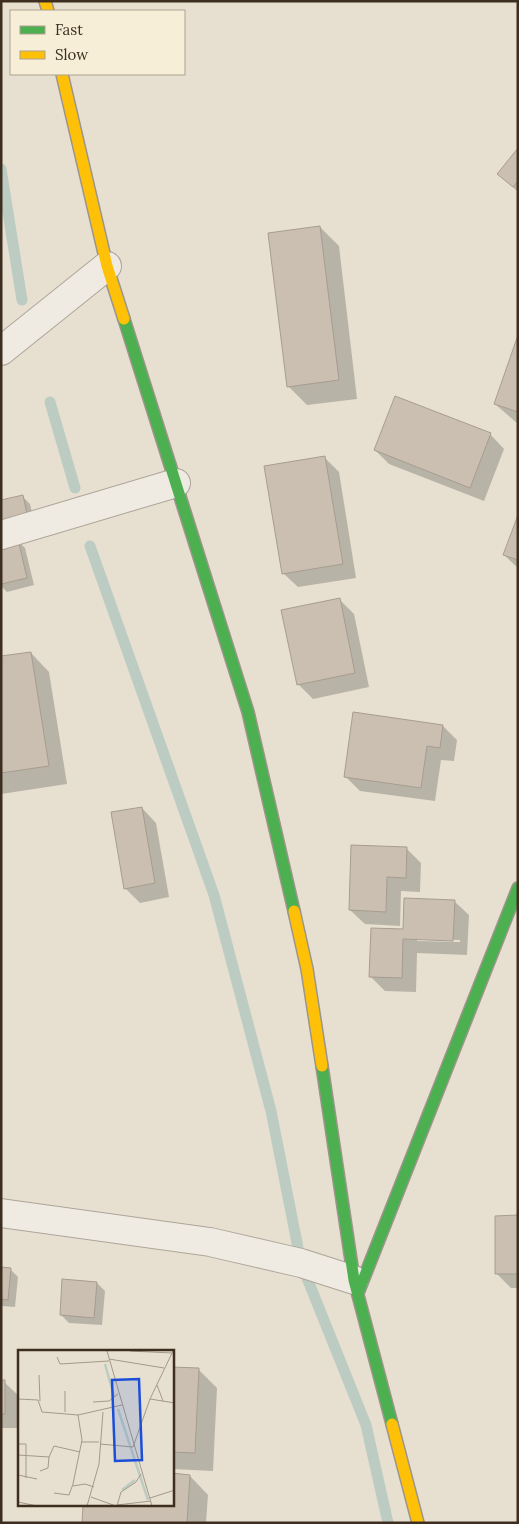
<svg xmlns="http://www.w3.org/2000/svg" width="519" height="1524" font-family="Lora,serif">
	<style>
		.shadow { fill: #0003; fill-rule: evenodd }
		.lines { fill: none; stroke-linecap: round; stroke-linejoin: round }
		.stream { stroke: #bcccc2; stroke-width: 11 }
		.building { fill: #cbbfb2; stroke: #a89c90 }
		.street-casing { stroke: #ada599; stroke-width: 30 }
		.fast-casing { stroke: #9c958a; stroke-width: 14 }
		.slow-casing { stroke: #9c958a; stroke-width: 14 }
		.street { stroke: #efebe3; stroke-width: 28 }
		.fast { stroke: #4caf50; stroke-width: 11 }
		.slow { stroke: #ffc107; stroke-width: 11 }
		.inset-river { fill: none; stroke: #bcccc2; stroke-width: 2.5 }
		.inset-road { fill: none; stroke: #a3998a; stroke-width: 1 }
		.view { fill: #1d4ed8; fill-opacity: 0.15; stroke: #1d4ed8; stroke-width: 2.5 }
		.inset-edge { fill: none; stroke: #3d2e20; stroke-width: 2.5 }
	</style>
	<rect width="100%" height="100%" fill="#e7e0d1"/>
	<g class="shadow">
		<path d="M 518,150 L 518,192 L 499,174 Z"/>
		<path d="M 320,227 L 339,246 L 357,399 L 307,405 L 288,386 Z"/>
		<path d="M 518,339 L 518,424 L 495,404 Z"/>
		<path d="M 490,434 L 504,449 L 484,501 L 389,464 L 375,450 Z"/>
		<path d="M 325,458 L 339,472 L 356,578 L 298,587 L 283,573 Z"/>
		<path d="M 22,496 L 30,504 L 34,521 L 1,529 L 1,502 Z"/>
		<path d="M 518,519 L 518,568 L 504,555 Z"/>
		<path d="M 17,540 L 25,548 L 34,585 L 7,592 L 1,586 L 1,544 Z"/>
		<path d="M 339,599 L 354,614 L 369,687 L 313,699 L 298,684 Z"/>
		<path d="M 31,653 L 49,672 L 67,784 L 1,794 L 1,658 Z"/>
		<path d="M 443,726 L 457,740 L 454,761 L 441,760 L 435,801 L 360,791 L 346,777 Z"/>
		<path d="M 142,808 L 156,823 L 169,897 L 140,903 L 125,888 Z"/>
		<path d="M 352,846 L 407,849 L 421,863 L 420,892 L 401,891 L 400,926 L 365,924 L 350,910 Z"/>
		<path d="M 454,901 L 469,915 L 467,955 L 417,953 L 416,992 L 385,991 L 370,976 L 405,930 ZM 417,938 L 460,940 L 460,942 L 417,941 Z"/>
		<path d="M 518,1217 L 518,1288 L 511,1288 L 497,1274 Z"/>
		<path d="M 1,1268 L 10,1269 L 18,1277 L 15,1307 L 1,1306 Z"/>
		<path d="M 97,1283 L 105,1291 L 102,1325 L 69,1323 L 61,1315 Z"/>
		<path d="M 172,1368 L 198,1369 L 217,1388 L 213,1471 L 172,1469 Z"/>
		<path d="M 1,1382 L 4,1382 L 19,1396 L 19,1428 L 1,1428 Z"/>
		<path d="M 190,1476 L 208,1495 L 206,1523 L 83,1523 L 172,1505 Z"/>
	</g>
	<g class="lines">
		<g class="stream">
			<path d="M 1,169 L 22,300"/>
			<path d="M 50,402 L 75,488"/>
			<path d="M 90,546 L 214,895 L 271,1111 L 301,1263 L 366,1425 L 388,1523"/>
		</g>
	</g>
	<g class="building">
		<path d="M 518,148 L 518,181 L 513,187 L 497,174 Z"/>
		<path d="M 320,226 L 339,380 L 287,387 L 268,233 Z"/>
		<path d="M 518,335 L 518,412 L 494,404 Z"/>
		<path d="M 395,396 L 491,433 L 470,488 L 374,450 Z"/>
		<path d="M 325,456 L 343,564 L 282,574 L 264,466 Z"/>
		<path d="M 23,495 L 27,514 L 1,520 L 1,500 Z"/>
		<path d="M 518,515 L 518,560 L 503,555 Z"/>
		<path d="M 18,539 L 27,578 L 1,584 L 1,543 Z"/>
		<path d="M 340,598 L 355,673 L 297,685 L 281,610 Z"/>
		<path d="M 31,652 L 49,766 L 1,773 L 1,656 Z"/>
		<path d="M 353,712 L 443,725 L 440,748 L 427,746 L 421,788 L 344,777 Z"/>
		<path d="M 142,807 L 155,883 L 124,889 L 111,812 Z"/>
		<path d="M 351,845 L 407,847 L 406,878 L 387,877 L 386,912 L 349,910 Z"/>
		<path d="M 404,898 L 455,900 L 453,941 L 403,939 L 402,978 L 369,977 L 371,928 L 403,929 Z"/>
		<path d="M 518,1215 L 518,1274 L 495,1274 L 495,1216 Z"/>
		<path d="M 1,1267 L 11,1268 L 8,1300 L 1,1299 Z"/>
		<path d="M 62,1279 L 97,1282 L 94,1318 L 60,1315 Z"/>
		<path d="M 172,1367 L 199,1368 L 195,1453 L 172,1452 Z"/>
		<rect x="1" y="1380" width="4" height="34"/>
		<path d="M 172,1473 L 190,1475 L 187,1523 L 82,1523 L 83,1505 L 172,1505 Z"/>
	</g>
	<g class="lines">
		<defs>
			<g id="street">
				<path d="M 1,351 L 107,266"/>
				<path d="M 1,535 L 176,483"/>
				<path d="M 1,1213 L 210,1242 L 301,1263 L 354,1280"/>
			</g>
			<g id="fast">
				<path d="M 124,319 L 248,712 L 294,911"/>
				<path d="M 322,1066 L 354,1280 L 392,1424"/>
				<path d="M 358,1293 L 518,888"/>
			</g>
			<g id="slow">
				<path d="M 45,1 L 48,11"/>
				<path d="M 62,74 L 107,266 L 124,319"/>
				<path d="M 294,911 L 307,969 L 322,1066"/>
				<path d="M 392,1424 L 418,1523"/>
			</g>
		</defs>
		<use href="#street" class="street-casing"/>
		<use href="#fast" class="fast-casing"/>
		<use href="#slow" class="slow-casing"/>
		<use href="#street" class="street"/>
		<use href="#fast" class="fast"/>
		<use href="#slow" class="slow"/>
	</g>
	<g transform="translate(18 1350)">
		<rect width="156" height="156" fill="#e7e0d1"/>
		<path class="inset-river" d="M 87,14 L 96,46M 100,59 L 130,150M 104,140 L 117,130"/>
		<path class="inset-road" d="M 89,1 L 134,156M 112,1 L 154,3M 39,7 L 42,14 L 91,11M 91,9 L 146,18M 21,25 L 22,51M 139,35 L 145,51M 47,41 L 47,62M 0,49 L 20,50 L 24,62 L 60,65 L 104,55M 132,49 L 157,53M 75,52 L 91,51 L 100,44M 63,92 L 81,92M 0,94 L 8,94 L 8,128M 82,94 L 115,97M 115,97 L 132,49 L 155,1M 0,105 L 31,107 L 36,96 L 62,102M 22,121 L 30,118 L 31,107M 0,125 L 19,129M 55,136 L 67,134 L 76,137M 36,143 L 51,145 L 55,134 L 64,90 L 60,65M 73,147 L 98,156M 132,148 L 157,140M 0,152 L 19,156M 99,155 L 133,151M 69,156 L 81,114 L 85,62M 99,156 L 103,142 L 118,132 L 123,124"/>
		<path class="view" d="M 121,29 L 124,110 L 97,111 L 94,30 Z"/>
		<rect width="156" height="156" class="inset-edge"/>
	</g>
	<rect width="519" height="1524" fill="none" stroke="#3d2e20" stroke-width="5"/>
	<rect x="10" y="10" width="175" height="65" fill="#f7eed8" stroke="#ada18e"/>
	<rect x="20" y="26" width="25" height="8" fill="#4caf50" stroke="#ada18e"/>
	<text x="55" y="35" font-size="15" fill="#3d2e20">Fast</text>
	<rect x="20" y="51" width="25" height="8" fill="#ffc107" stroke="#ada18e"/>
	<text x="55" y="60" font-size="15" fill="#3d2e20">Slow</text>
</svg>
